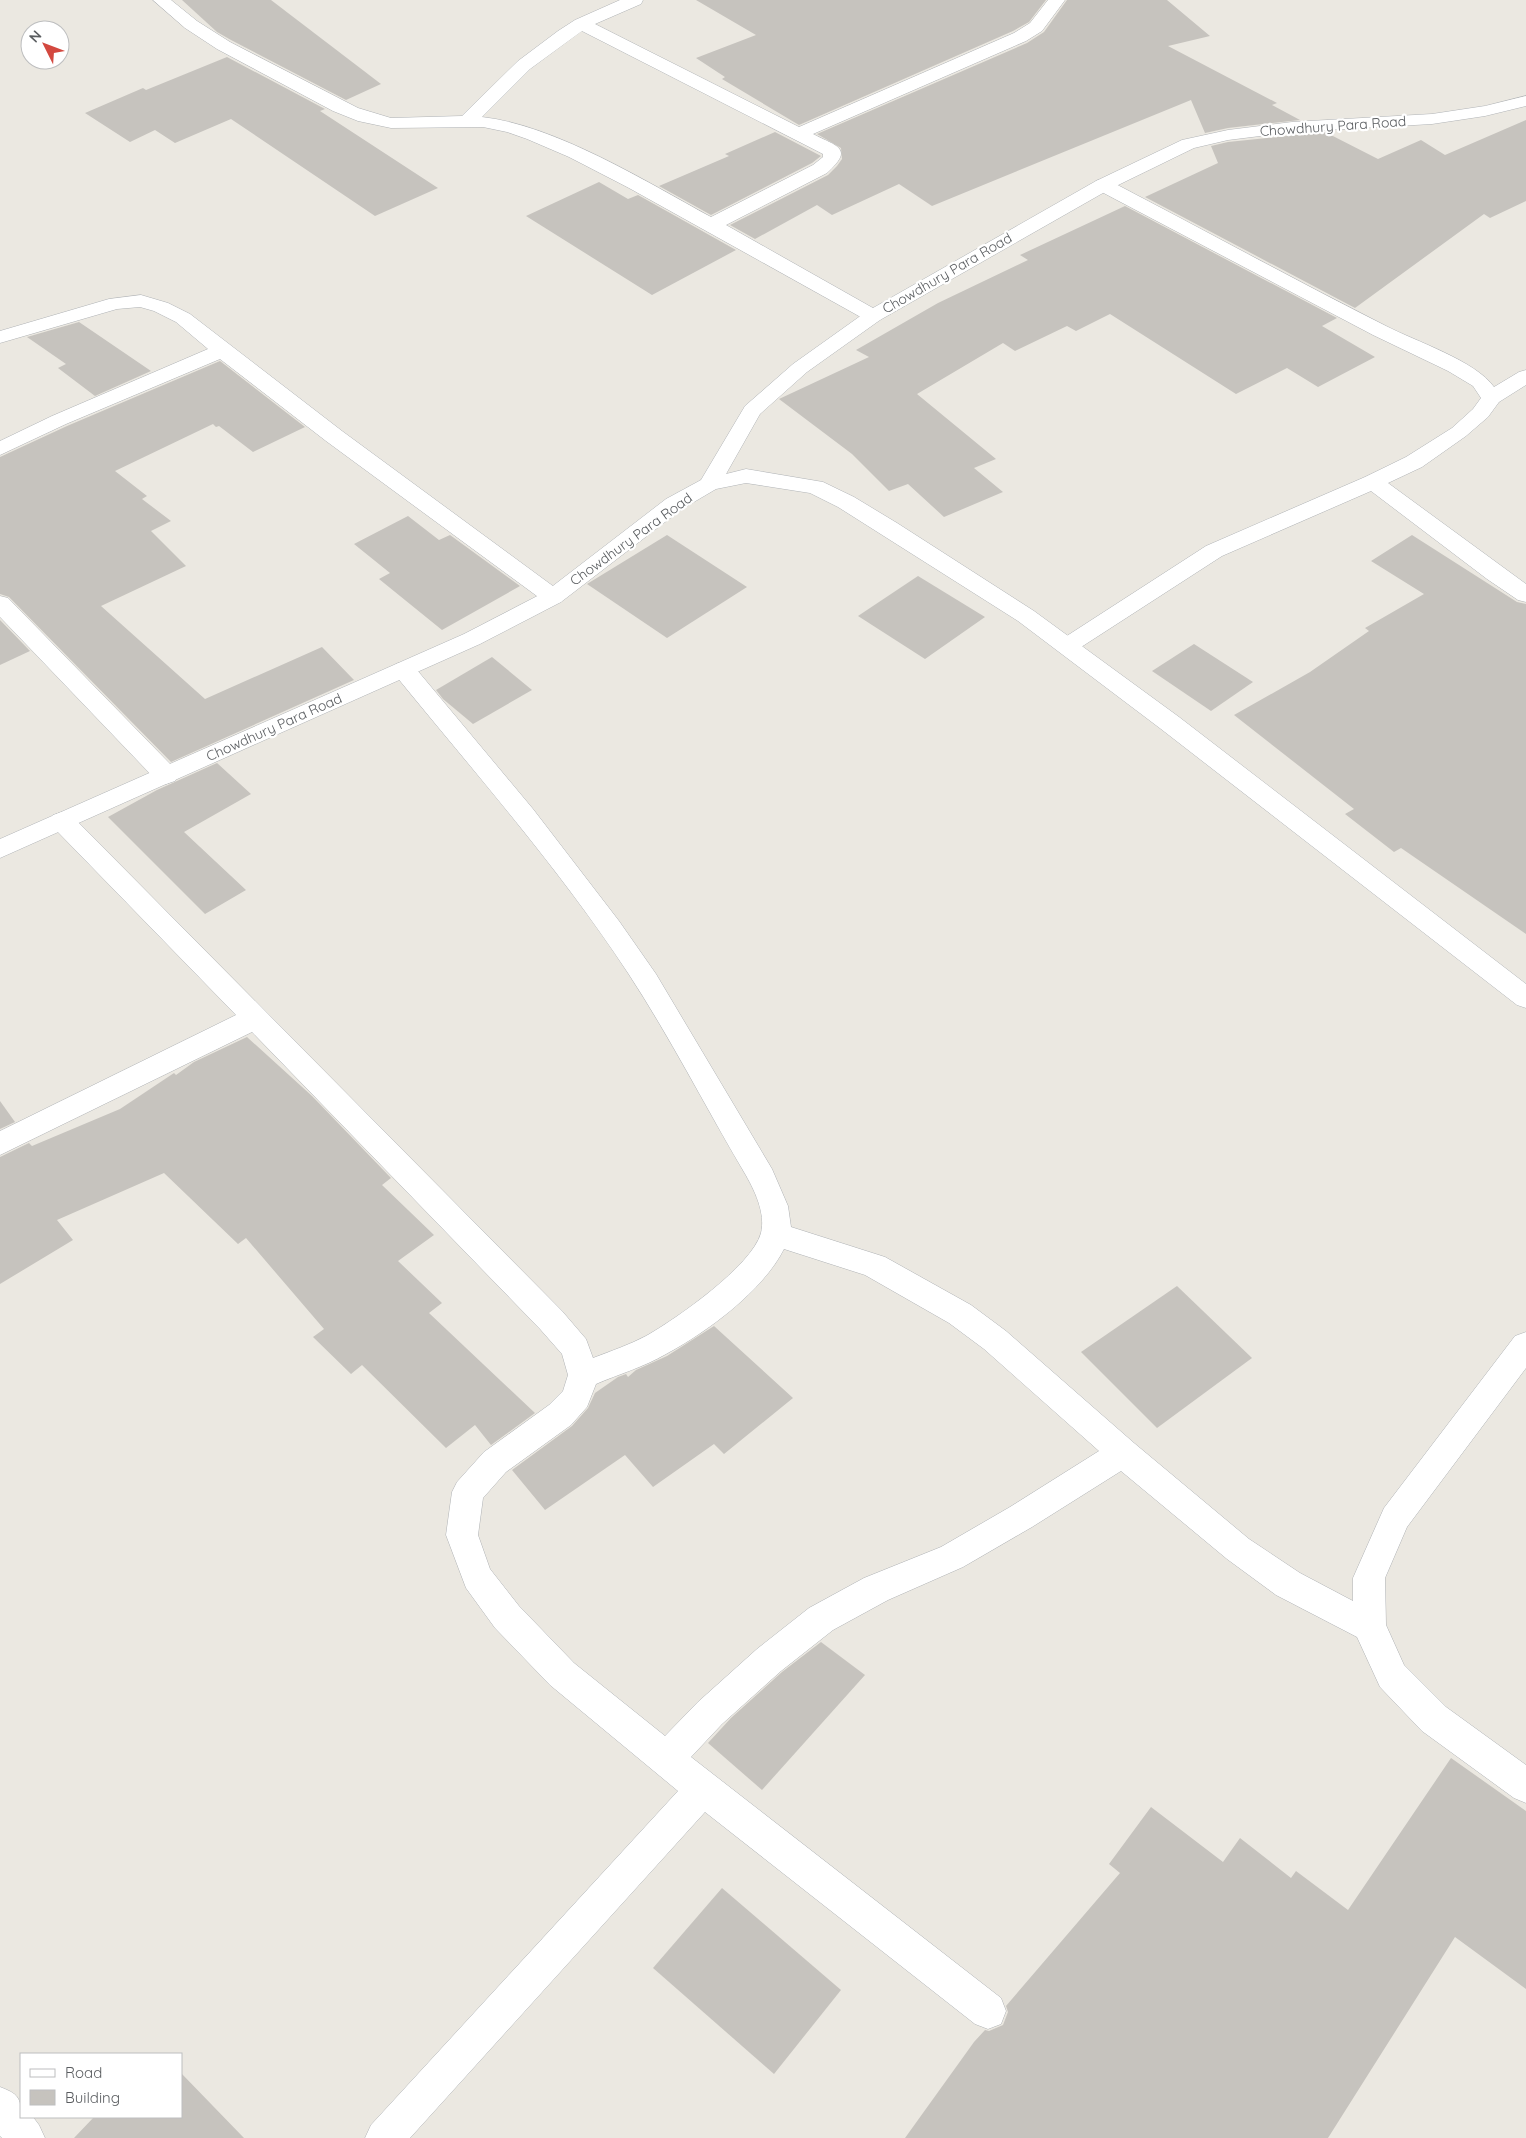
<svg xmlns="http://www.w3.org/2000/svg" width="1526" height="2138" font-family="Quicksand,sans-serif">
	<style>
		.building { fill: #c6c3be }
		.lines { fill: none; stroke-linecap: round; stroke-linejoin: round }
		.street-casing { stroke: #afb2b5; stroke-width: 1 }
		.secondary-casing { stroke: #b1b4b7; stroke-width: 1 }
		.street { fill: #fff; fill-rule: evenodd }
		.secondary { fill: #fff; fill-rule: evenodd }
		.labels { text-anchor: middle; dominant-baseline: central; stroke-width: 4.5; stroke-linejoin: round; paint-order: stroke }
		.far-street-label { font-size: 14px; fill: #5a5d60; stroke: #fff }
	</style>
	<rect width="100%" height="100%" fill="#ebe8e1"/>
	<g class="building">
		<path d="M 182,0 L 271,0 L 381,84 L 346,100 L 231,40 L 217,32 Z"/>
		<path d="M 696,0 L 1046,0 L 1029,22 L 1013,31 L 799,125 L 722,79 L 725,77 L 696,58 L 756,35 Z"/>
		<path d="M 1067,0 L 1167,0 L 1210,36 L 1168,46 L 1277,103 L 1272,105 L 1300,120 L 1228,128 L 1205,133 L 1191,100 L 932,206 L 899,184 L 832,215 L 817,205 L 755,239 L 730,225 L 828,175 L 837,166 L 842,159 L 841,148 L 817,134 L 1027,43 L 1044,32 Z"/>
		<path d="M 227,57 L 325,109 L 320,111 L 438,188 L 375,216 L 231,119 L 175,143 L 155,130 L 130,142 L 85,113 L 143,88 L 146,90 Z"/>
		<path d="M 1526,120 L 1526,201 L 1490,218 L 1484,214 L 1355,308 L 1145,197 L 1218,163 L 1211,146 L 1228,142 L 1325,132 L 1378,159 L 1421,140 L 1445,155 Z"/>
		<path d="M 775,132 L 821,156 L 812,163 L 711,215 L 659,186 L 729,156 L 725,154 Z"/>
		<path d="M 599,182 L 628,199 L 638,195 L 736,250 L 652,295 L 526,216 Z"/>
		<path d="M 1125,206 L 1337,318 L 1322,326 L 1375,357 L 1318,387 L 1287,368 L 1236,394 L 1110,314 L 1076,331 L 1067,326 L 1015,351 L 1003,343 L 917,394 L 996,459 L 974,468 L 1003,492 L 944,517 L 908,484 L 889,491 L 852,454 L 779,399 L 869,357 L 856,350 L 938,303 L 1028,260 L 1020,255 Z"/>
		<path d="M 79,322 L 151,371 L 95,396 L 58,368 L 66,364 L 27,337 Z"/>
		<path d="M 220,361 L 305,427 L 253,452 L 219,426 L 216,427 L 213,424 L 115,471 L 147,496 L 142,499 L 171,521 L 151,531 L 186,566 L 101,606 L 205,699 L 322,647 L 354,680 L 171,762 L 9,597 L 0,594 L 0,457 L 67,426 Z"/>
		<path d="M 408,516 L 439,540 L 450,535 L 520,586 L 442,630 L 379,579 L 390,573 L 354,544 Z"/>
		<path d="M 667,535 L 747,587 L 667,638 L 587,584 Z"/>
		<path d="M 1412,535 L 1517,602 L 1526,604 L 1526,934 L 1401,848 L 1394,852 L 1345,814 L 1354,809 L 1234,715 L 1310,672 L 1369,631 L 1365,628 L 1424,594 L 1371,561 Z"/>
		<path d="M 918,576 L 985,617 L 925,659 L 858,616 Z"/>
		<path d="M 0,620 L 30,651 L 0,665 Z"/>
		<path d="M 1194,644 L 1253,682 L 1211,711 L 1152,671 Z"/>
		<path d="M 492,657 L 532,690 L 473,724 L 443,699 L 436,690 Z"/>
		<path d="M 217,763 L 251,794 L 184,832 L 246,890 L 205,914 L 108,817 L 157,790 Z"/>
		<path d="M 247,1037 L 312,1096 L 391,1178 L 382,1185 L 434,1235 L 398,1261 L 442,1303 L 429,1313 L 535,1413 L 491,1445 L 475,1425 L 446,1448 L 362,1365 L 351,1374 L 313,1337 L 324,1329 L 246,1238 L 238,1244 L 164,1173 L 57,1220 L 73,1240 L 0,1284 L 0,1157 L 29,1143 L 32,1146 L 120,1109 L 174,1073 L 176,1075 L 194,1062 Z"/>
		<path d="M 0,1101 L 15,1122 L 0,1129 Z"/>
		<path d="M 1177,1286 L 1252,1358 L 1157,1428 L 1081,1352 Z"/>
		<path d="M 714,1326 L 793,1398 L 724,1454 L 714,1444 L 653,1487 L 625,1455 L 545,1510 L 512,1470 L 572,1426 L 588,1408 L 595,1393 L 618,1377 L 626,1374 L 628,1377 L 636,1370 L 667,1356 Z"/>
		<path d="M 821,1642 L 865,1675 L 762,1790 L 708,1743 L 731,1718 L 782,1672 Z"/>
		<path d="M 1451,1758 L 1526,1811 L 1526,1989 L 1455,1937 L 1328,2138 L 905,2138 L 974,2042 L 985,2030 L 989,2031 L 1003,2025 L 1008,2012 L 1006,2006 L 1120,1873 L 1109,1864 L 1151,1807 L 1223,1862 L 1240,1838 L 1291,1878 L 1296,1871 L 1348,1910 Z"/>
		<path d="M 722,1888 L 841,1990 L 774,2074 L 653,1968 Z"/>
		<path d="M 181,2073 L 244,2138 L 74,2138 L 94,2117 L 181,2117 Z"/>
	</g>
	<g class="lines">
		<defs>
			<g id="street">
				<path d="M 153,0 L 171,0 L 197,21 L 230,42 L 358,108 L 391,118 L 462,116 L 518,61 L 558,31 L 575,20 L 620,0 L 643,0 L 641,4 L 595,24 L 799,127 L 1014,33 L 1030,23 L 1048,0 L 1065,0 L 1042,31 L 1026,41 L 813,134 C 838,147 854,148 827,173 L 726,225 L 880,312 L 883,316 L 880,320 L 873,322 L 866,320 L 629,188 L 569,157 L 527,139 L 507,132 L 483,127 L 391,128 L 358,121 L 333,111 L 217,49 L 185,28 ZM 582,31 L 823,154 L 823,157 L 813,165 L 711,217 C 647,182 555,125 482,117 L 530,69 Z"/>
				<path d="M 1103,179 L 1110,181 C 1202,229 1293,279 1386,326 C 1415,341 1476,361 1494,387 L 1519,372 L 1526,370 L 1526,385 L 1499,402 L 1488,417 L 1466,436 L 1422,467 L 1388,483 L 1526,584 L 1526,602 L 1518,600 L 1487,579 L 1371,491 L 1222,556 L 1075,651 L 1067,654 L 1059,651 L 1055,646 L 1059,641 L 1206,546 L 1365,477 L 1406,457 L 1452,428 L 1473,409 L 1481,398 L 1473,386 L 1448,371 L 1373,335 L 1096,189 L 1094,185 L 1096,181 Z"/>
				<path d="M 141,295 L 168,303 L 190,314 L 342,431 L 561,592 L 564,597 L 561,602 L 553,604 L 545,602 L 326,441 L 220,359 L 66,424 L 0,455 L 0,441 L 52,416 L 208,349 L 176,322 L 154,311 L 140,307 L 117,309 L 0,343 L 0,331 L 109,299 Z"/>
				<path d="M 0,596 L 8,598 L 175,769 L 178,775 L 175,781 L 166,784 L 157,781 L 0,617 Z"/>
				<path d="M 404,662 L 412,664 L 533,809 L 619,921 L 656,974 L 772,1169 L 788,1206 L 791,1227 L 885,1257 L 971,1305 L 1006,1331 L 1134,1443 L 1249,1539 L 1300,1573 L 1353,1601 L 1353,1578 L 1384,1508 L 1515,1336 L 1526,1332 L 1526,1368 L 1407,1527 L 1385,1578 L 1386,1625 L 1404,1665 L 1446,1707 L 1526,1765 L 1526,1803 L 1514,1798 L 1422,1731 L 1380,1687 L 1357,1637 L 1276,1595 L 1227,1559 L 1121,1471 L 1032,1527 L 963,1567 L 888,1600 L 833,1630 L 781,1671 L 722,1724 L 691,1757 L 1001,1998 L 1006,2011 L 1001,2024 L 988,2029 L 975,2024 L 705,1812 L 410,2138 L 365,2138 L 371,2125 L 678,1791 L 550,1685 L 495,1628 L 466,1588 L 446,1535 L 452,1492 L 457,1482 L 484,1452 L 549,1405 L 563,1391 L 568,1375 L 562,1354 L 540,1329 L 252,1032 L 0,1155 L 0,1131 L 236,1015 L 53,827 L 49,821 L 53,815 L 62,812 L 71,815 L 562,1311 L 586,1339 L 593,1358 C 611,1351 629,1345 646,1336 C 676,1319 752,1266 761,1233 C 766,1213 754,1189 744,1172 C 705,1106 670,1037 628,973 C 559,868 475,773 396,676 L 392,670 L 396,664 ZM 784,1249 L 865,1275 L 949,1323 L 984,1349 L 1099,1451 L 1010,1507 L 941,1547 L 864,1578 L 809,1608 L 757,1649 L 698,1702 L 665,1736 L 574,1663 L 519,1606 L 490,1569 L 478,1535 L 483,1498 L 506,1472 L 571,1425 L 587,1407 L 596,1384 C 619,1374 644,1367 666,1354 C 707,1332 763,1291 784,1249 Z"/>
				<path d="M 0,2087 C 18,2094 21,2097 21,2117 L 33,2117 L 39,2125 L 45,2138 L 2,2138 L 0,2136 Z"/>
			</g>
			<path id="secondary" d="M 1526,96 L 1526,106 L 1485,116 L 1432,124 L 1292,132 L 1228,140 L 1194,148 L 1110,189 L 880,320 L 807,372 L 760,414 L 726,474 L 746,469 L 823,482 L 854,497 L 897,523 L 1034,611 L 1075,641 L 1179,717 L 1526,984 L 1526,1008 L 1517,1005 L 1161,729 L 1018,621 L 838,507 L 810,493 L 746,483 L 716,489 L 682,509 L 561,602 L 480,644 L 0,858 L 0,839 L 464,634 L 545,592 L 666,499 L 701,480 L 745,406 L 793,364 L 866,312 L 1096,181 L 1182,140 L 1228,130 L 1292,122 L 1432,114 L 1485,106 Z"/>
		</defs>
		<use href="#street" class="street-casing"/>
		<use href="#secondary" class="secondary-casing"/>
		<use href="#street" class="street"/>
		<use href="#secondary" class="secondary"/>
	</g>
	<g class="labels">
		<g class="far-street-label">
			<text transform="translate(1333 126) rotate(-4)">Chowdhury Para Road</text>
			<text transform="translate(947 273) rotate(-30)">Chowdhury Para Road</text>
			<text transform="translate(631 539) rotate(-36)">Chowdhury Para Road</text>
			<text transform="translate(274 727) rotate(-24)">Chowdhury Para Road</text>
		</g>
	</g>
	<rect x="20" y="2053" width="162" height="65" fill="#ffffff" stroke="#bdbebf"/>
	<rect x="30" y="2069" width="25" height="8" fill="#ffffff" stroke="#bdbebf"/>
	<text x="65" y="2078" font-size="15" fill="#5a5d60">Road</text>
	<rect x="30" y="2090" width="25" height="15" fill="#c6c3be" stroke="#bdbebf"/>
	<text x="65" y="2103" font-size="15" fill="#5a5d60">Building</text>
	<g transform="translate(45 45) rotate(312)"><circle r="24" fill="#ffffff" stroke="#bdbebf"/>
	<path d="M0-4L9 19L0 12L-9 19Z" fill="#d3483f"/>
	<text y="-8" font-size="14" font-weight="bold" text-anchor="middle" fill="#5a5d60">N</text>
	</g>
</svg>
